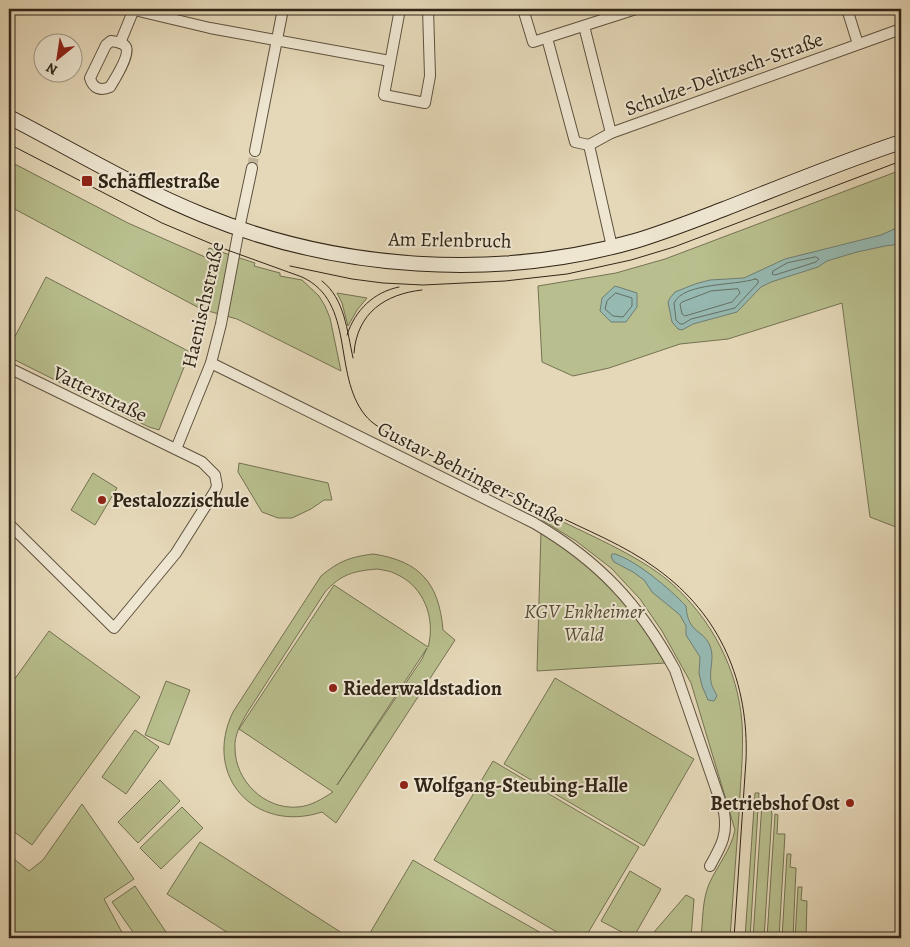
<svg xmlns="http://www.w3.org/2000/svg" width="910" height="947" font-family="Alegreya,serif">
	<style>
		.green { fill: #b8be8d; stroke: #747252; fill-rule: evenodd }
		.water { fill: #96b9b2; stroke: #6e7e74 }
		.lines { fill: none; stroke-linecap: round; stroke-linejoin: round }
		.shore { stroke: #646f64; stroke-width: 1 }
		.street-tunnel { stroke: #c1b498; stroke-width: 10; stroke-dasharray: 10 5; stroke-linecap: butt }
		.street-casing { stroke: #5e523f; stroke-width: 12 }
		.secondary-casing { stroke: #312517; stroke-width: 16 }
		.street { stroke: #eee6d1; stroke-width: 10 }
		.secondary { stroke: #eee6d1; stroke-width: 14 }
		.tram { stroke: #312517; stroke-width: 1 }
		.poi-dot { fill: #8f2418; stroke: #eee6d1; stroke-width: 2 }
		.labels { text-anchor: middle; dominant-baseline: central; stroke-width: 4; stroke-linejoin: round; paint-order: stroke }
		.street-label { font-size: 20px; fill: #312517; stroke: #eee6d1 }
		.poi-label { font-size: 20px; font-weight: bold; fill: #312517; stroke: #eee6d1; text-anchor: start }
		.park-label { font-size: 20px; font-style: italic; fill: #534b34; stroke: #eee6d1 }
	</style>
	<rect width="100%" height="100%" fill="#e5d8b8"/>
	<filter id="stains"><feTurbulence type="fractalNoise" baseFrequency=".004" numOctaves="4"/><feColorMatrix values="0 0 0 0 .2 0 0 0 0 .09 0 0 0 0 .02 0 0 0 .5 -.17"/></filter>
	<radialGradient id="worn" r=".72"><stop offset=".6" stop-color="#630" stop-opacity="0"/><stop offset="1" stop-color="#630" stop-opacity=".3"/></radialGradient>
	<g class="green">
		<path d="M 9,161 L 128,223 L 205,257 L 209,248 L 255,263 L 254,266 L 280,273 L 280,276 L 302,280 L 319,296 L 325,306 L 330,318 L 341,371 L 237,319 L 201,309 L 9,206 Z"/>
		<path d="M 901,170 L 901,529 L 870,517 L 842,303 L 728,339 L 680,344 L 609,368 L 573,376 L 542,362 L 538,286 L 616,273 L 665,259 Z"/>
		<path d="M 46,277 L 190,352 L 159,430 L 149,427 L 9,357 L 9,348 Z"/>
		<path d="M 337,293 L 367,298 L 357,310 L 348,326 L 342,303 Z"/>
		<path d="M 239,463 L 328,483 L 332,500 L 324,500 L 311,509 L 292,518 L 278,518 L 262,512 L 238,472 Z"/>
		<path d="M 93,473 L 117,488 L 95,525 L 71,510 Z"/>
		<path d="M 545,513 C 584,533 637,554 670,582 C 711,618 738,669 742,723 C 744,753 740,784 739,814 C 736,855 733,897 730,938 L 701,938 C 703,920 702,901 709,884 C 717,866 731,850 735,830 L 691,683 L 662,631 L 640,599 L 611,568 L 576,541 L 542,520 Z"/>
		<path d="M 541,531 L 574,553 L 631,607 L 665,663 L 537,671 Z"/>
		<path d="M 373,554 C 420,561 439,583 443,630 L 455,640 L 336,823 L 322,812 C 255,834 202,776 233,712 L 321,576 C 339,561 350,557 373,554 ZM 377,569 C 383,570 391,571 396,574 C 424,586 436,619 428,647 L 334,585 L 239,729 L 333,792 C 322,799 311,806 298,807 C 265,810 235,781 235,748 C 234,735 241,724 247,713 L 325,592 C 341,574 354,571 377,569 ZM 427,648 L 422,659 L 337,785 Z"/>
		<path d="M 49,631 L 140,697 L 32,845 L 9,828 L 9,687 Z"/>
		<path d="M 555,678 L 694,759 L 644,846 L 504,764 Z"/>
		<path d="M 166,681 L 190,690 L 169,745 L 145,735 Z"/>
		<path d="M 135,730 L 159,747 L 126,794 L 102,777 Z"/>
		<path d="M 493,761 L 639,847 L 585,938 L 567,938 L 434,860 Z"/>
		<path d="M 160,780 L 180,801 L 138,843 L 118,822 Z"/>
		<path d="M 755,793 L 759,793 L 750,938 L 745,938 Z"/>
		<path d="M 762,803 L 766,803 L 765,809 L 771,809 L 772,814 L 764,938 L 753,938 Z"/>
		<path d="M 82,804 L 134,879 L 104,899 L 125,938 L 9,938 L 9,855 L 29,871 L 43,860 Z"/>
		<path d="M 182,807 L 203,828 L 161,869 L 140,848 Z"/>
		<path d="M 775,814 L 778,815 L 777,834 L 785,834 L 779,938 L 767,938 Z"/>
		<path d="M 200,842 L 342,933 L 338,938 L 236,938 L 167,894 Z"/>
		<path d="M 787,854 L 791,854 L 790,867 L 796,868 L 793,938 L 782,938 Z"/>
		<path d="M 413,860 L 423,866 L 550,938 L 367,938 Z"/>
		<path d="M 630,871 L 661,889 L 633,938 L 601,921 Z"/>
		<path d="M 135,886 L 168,935 L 164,938 L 137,938 L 112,902 Z"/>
		<path d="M 798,887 L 802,887 L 801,900 L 807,901 L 806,938 L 795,938 Z"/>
		<path d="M 686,895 L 694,899 L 691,938 L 649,938 Z"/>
	</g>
	<g class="water">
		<path d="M 901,226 L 901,244 L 885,246 L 857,252 L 827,261 L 818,267 L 771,282 L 761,287 L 737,312 L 693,324 L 682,330 L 678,329 L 672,322 L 668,302 L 670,298 L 675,292 L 695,284 L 710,280 L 744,278 L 785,259 L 881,235 Z"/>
		<path d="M 615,286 L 637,293 L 637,307 L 626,322 L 611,322 L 600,311 L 602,298 Z"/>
		<path d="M 615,554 C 637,561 670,589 686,606 C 688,636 705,628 711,649 C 714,659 709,671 711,681 C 711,686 715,691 717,696 L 714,701 L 708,700 L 702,686 L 699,673 L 700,657 L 686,635 L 686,626 L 680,615 L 652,592 L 644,580 L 633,572 L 614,562 L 611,557 L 612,554 Z"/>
	</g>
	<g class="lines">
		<g class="shore">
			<path d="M 816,257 L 819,259 L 816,262 L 775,275 L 772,274 L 773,271 L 787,263 Z"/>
			<path d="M 755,279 L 758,280 L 758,283 L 735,308 L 691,319 L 683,324 L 680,324 L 676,320 L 674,303 C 684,282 735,286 755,279 Z"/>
			<path d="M 738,289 L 740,293 L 732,302 L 685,316 L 682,314 L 680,304 L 682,302 L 711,291 Z"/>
			<path d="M 616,293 L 632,298 L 632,306 L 623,317 L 613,316 L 605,309 L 607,301 Z"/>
		</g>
		<path class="street-tunnel" d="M 252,168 L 255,151"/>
		<defs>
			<g id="street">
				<path d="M 130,9 L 210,28 L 390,61"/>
				<path d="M 400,9 L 384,95 L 425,103 L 430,76 L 428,9"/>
				<path d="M 523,9 L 533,42 L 636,9"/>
				<path d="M 847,9 L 858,44"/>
				<path d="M 584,26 L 611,133"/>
				<path d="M 547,38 L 575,142 L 589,145"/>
				<path d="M 111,41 C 116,42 123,42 126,47 C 130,55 115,79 110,87 C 101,91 93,89 90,78 L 106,45 Z"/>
				<path d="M 120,43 L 134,9"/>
				<path d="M 589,145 L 611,133 L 901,29"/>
				<path d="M 589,145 L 612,247"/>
				<path d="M 255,151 L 283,9"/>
				<path d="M 211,363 L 534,523 C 599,561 639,604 675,670 L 724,812 C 728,835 721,846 710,866"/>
				<path d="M 9,368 L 202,462 L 215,475 L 217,486 L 215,491 L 176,553 L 114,628 L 9,524"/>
				<path d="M 176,449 L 211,363 L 221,324 L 239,229 L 252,168"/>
			</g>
			<path id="secondary" d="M 9,117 C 73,150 136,188 203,215 C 337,270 496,281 635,241 C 665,232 695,220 724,209 C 783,186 841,162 901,142"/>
		</defs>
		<use href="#street" class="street-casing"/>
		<use href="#secondary" class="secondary-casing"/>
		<use href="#street" class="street"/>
		<use href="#secondary" class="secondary"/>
		<g class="tram">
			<path d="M 9,144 L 162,223 L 219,247 L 302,277 C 356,302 332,374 365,415 C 372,424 382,429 393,435 C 445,460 497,486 550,512 C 585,530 625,545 657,569 C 721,615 749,683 746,760 L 734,938"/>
			<path d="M 290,266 L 352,279 L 383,283 L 423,285 L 505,281 L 567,274 L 631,260 L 674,247 L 901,161"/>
			<path d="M 322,281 C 345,299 347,331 353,358"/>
			<path d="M 347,335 C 355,310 374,292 399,287"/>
			<path d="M 354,353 C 357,313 385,294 422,290"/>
		</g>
	</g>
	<g class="poi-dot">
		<rect x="81" y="175" width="12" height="12" rx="2.5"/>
		<circle cx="102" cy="500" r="5"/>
		<circle cx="333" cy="688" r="5"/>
		<circle cx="404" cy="785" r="5"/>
		<circle cx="850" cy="803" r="5"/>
	</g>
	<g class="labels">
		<g class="street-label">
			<text transform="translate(724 74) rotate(-20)">Schulze-Delitzsch-Straße</text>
			<text transform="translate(450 240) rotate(1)">Am Erlenbruch</text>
			<text transform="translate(203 305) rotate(-77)">Haenischstraße</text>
			<text transform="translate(100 394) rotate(26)">Vatterstraße</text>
			<text transform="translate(471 474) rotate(27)">Gustav-Behringer-Straße</text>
		</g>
		<g class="poi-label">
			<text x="98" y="181">Schäfflestraße</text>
			<text x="112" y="500">Pestalozzischule</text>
			<text x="343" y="688">Riederwaldstadion</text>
			<text x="414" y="785">Wolfgang-Steubing-Halle</text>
			<text x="840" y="803" text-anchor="end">Betriebshof Ost</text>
		</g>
		<g class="park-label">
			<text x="584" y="611">KGV Enkheimer<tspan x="584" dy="23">Wald</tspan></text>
		</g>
	</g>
	<rect width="910" height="947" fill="none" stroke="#e5d8b8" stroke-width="30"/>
	<rect x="10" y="10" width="890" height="927" fill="none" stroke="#312517" stroke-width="2.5"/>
	<rect x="15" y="15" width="880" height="917" fill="none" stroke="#312517"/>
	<g transform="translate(58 58) rotate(210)"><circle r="24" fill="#eee6d1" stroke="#a29987"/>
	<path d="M0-4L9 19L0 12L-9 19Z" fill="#8f2418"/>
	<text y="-8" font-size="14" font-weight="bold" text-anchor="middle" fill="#312517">N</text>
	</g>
	<rect width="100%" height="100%" filter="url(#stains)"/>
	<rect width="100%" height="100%" fill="url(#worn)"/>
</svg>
